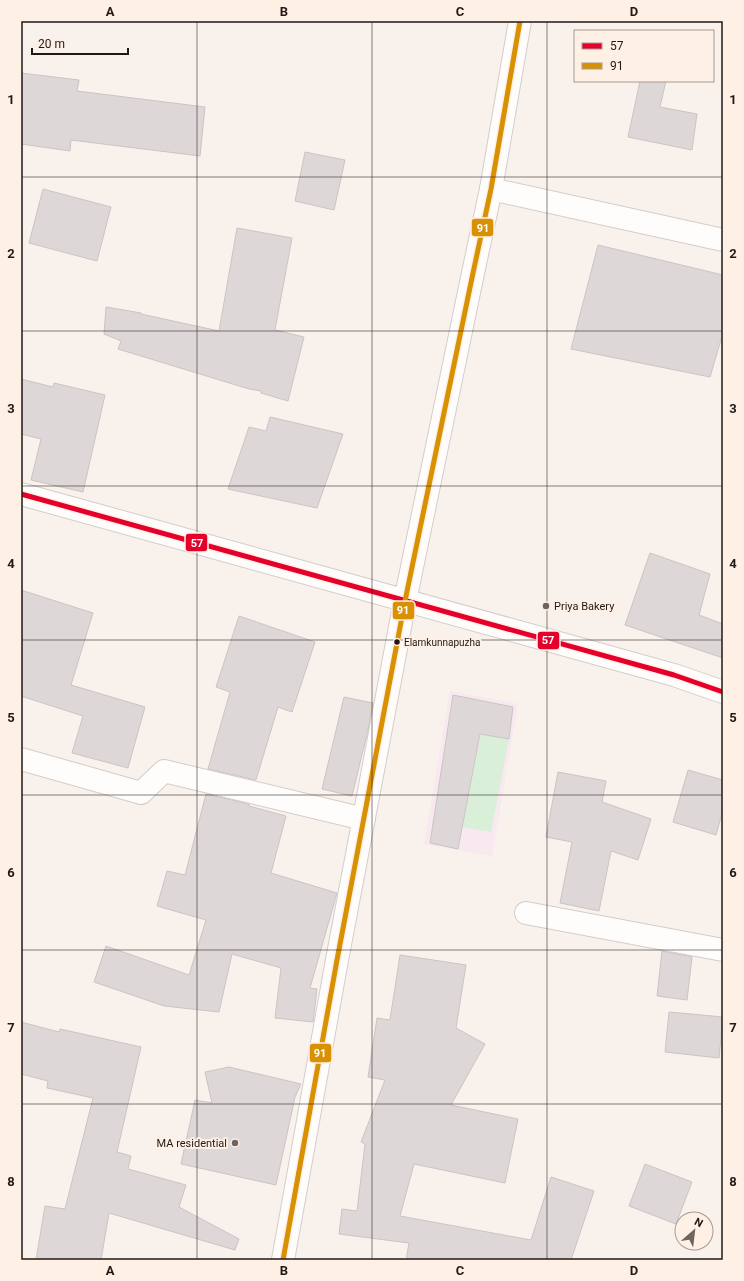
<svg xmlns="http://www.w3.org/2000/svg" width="744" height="1281" font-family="Roboto,sans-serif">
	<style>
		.education { fill: #f7e9ef }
		.green { fill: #d9efd8 }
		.building { fill: #ddd7d7; stroke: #cbc4c5 }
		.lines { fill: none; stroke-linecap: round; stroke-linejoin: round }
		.minor-casing { stroke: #d4cdc9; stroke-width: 24 }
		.major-casing { stroke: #d4cdc9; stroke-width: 24 }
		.minor { stroke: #fefdfc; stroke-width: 22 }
		.major { stroke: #fefdfc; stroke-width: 22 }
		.bus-1-casing { stroke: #fff0e6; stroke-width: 8 }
		.bus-2-casing { stroke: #fff0e6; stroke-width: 8 }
		.bus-1 { stroke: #e4002b; stroke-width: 5 }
		.bus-2 { stroke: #d79103; stroke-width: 5 }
		.grid { fill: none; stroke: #201915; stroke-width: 1; stroke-opacity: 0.55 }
		.poi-dot { fill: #6c6560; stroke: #fff0e6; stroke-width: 1.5 }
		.bus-dot { fill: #201915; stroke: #fff0e6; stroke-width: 1.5 }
		.labels { text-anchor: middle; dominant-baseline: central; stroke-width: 4; stroke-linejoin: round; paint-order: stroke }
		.bus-label { font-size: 10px; fill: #201915; stroke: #fff0e6; text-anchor: start }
		.poi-label { font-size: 11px; fill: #201915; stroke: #fff0e6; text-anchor: start }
		.line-badge { stroke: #fff0e6; stroke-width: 1.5 }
		.badge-label { font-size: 11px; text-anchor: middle; font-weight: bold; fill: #fff }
		.neatline { fill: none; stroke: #201915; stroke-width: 1.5 }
		.grid-label { font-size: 13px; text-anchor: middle; font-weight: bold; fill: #201915 }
	</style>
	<rect width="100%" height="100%" fill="#f9f1ec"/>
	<path class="education" d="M 450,691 L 518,704 L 492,856 L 424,844 Z"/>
	<path class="green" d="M 481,734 L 509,739 L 491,832 L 462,827 Z"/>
	<g class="building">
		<path d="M 21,73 L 79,80 L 77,91 L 205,107 L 200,156 L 71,140 L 70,151 L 21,144 Z"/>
		<path d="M 640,81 L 666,81 L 660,107 L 697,114 L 692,150 L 628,137 Z"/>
		<path d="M 305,152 L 345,160 L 334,210 L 295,201 Z"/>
		<path d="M 43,189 L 111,207 L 97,261 L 29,243 Z"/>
		<path d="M 237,228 L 292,238 L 275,330 L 304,337 L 288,401 L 261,393 L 261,391 L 249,389 L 118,349 L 121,341 L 104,334 L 106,307 L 141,313 L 141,314 L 219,331 Z"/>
		<path d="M 598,245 L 723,275 L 723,333 L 710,377 L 571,349 Z"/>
		<path d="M 21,379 L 53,387 L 54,383 L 105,395 L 83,492 L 31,480 L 41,439 L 21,434 Z"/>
		<path d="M 270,417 L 343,434 L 317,508 L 228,489 L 249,427 L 266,431 Z"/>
		<path d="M 650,553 L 710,574 L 699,615 L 723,624 L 723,658 L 625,625 Z"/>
		<path d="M 21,590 L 93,613 L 71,685 L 145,707 L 128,768 L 72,753 L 83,716 L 21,696 Z"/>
		<path d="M 239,616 L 315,642 L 292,712 L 278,707 L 256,780 L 208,769 L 230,692 L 216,687 Z"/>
		<path d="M 453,695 L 513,707 L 509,739 L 480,734 L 458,849 L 430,843 Z"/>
		<path d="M 344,697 L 373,703 L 368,730 L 352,796 L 322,789 Z"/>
		<path d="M 688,770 L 723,780 L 723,810 L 716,835 L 673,822 Z"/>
		<path d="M 558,772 L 606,781 L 602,802 L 651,819 L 638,860 L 611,851 L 599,911 L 560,903 L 572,842 L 546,837 Z"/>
		<path d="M 206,794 L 249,804 L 249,806 L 286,816 L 271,873 L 337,893 L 310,988 L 317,989 L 313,1022 L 275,1018 L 281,968 L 232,954 L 219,1012 L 164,1006 L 94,982 L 106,946 L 189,975 L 206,920 L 157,906 L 167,871 L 185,875 Z"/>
		<path d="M 662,951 L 692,957 L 687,1000 L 657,996 Z"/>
		<path d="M 400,955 L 466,965 L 456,1028 L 485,1044 L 451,1105 L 518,1119 L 505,1183 L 414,1164 L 400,1216 L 531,1240 L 551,1177 L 594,1191 L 571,1260 L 406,1260 L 409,1243 L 339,1234 L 342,1209 L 357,1211 L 365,1144 L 361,1142 L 385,1080 L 368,1077 L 377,1018 L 390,1020 Z"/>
		<path d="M 669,1012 L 723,1017 L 719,1058 L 665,1052 Z"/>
		<path d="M 21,1022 L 59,1032 L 60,1029 L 141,1047 L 117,1152 L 131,1156 L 128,1169 L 186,1185 L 179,1207 L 239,1239 L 235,1250 L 109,1213 L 101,1260 L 36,1260 L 45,1206 L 65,1209 L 93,1098 L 47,1088 L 48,1081 L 21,1074 Z"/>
		<path d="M 229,1067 L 301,1084 L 295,1097 L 276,1185 L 181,1164 L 195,1100 L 212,1103 L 205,1072 Z"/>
		<path d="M 645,1164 L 692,1182 L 676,1224 L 629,1206 Z"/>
	</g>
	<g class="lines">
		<defs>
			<g id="minor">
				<path d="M 491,189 L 723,240"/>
				<path d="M 21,759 L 141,793 L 164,771 L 364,819"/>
				<path d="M 526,913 L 723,950"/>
			</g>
			<g id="major">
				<path d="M 21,494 L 674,675 L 723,692"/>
				<path d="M 283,1260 L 337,960 L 405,601 L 473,273 L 491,189 L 520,21"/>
			</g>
		</defs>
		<use href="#minor" class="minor-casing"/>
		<use href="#major" class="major-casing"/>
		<use href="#minor" class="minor"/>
		<use href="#major" class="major"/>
		<defs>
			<path id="bus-1" d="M 21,494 L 674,675 L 723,692"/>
			<path id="bus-2" d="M 283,1260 L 337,960 L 405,601 L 473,273 L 491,189 L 520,21"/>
		</defs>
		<use href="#bus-1" class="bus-1-casing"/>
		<use href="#bus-2" class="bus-2-casing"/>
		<use href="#bus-1" class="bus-1"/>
		<use href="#bus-2" class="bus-2"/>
	</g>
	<path class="grid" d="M 197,21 L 197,1260M 372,21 L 372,1260M 547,21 L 547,1260M 21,177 L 723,177M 21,331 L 723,331M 21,486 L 723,486M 21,640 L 723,640M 21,795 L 723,795M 21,950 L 723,950M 21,1104 L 723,1104"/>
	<g class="poi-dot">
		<circle cx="546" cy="606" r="4"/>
		<circle cx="235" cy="1143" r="4"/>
	</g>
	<circle class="bus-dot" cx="397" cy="642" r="3.5"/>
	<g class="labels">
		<g class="bus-label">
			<text x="404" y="642">Elamkunnapuzha</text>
		</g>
		<g class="poi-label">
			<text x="554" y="606">Priya Bakery</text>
			<text x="227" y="1143" text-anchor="end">MA residential</text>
		</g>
	</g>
	<g class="line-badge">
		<rect x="471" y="218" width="23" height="19" rx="4" fill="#d79103"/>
		<rect x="185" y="533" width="23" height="19" rx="4" fill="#e4002b"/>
		<rect x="392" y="601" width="23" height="19" rx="4" fill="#d79103"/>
		<rect x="537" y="631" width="23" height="19" rx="4" fill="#e4002b"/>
		<rect x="309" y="1043" width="23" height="20" rx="4" fill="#d79103"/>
	</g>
	<g class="badge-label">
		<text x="483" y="232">91</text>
		<text x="197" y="547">57</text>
		<text x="403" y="614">91</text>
		<text x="548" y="644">57</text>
		<text x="320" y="1057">91</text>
	</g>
	<rect width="744" height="1281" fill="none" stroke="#fff0e6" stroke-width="44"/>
	<rect x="574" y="30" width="140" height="52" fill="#fff0e6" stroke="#a69a92"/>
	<rect x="582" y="43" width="20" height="6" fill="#e4002b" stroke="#a69a92"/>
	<text x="610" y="50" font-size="12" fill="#201915">57</text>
	<rect x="582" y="63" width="20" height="6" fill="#d79103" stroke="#a69a92"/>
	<text x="610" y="70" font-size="12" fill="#201915">91</text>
	<g transform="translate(694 1231) rotate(28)"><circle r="19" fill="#fff0e6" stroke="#a69a92"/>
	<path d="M0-3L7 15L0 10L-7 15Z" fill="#6c6560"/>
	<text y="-6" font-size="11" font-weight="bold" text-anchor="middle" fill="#201915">N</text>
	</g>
	<path d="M32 48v6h96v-6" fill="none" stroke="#201915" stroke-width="2"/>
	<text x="38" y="48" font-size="12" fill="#201915" stroke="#fff0e6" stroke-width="3" paint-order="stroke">20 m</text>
	<rect x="22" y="22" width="700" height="1237" class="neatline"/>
	<g class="grid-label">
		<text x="110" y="16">A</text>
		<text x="284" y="16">B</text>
		<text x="460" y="16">C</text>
		<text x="634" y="16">D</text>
		<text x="11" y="104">1</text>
		<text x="733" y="104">1</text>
		<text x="11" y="258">2</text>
		<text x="733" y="258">2</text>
		<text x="11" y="413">3</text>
		<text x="733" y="413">3</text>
		<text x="11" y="568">4</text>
		<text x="733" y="568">4</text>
		<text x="11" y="722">5</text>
		<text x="733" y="722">5</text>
		<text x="11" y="877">6</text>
		<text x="733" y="877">6</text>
		<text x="11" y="1032">7</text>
		<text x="733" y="1032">7</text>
		<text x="11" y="1186">8</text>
		<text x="733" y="1186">8</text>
		<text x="110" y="1275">A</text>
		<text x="284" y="1275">B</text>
		<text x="460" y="1275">C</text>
		<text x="634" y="1275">D</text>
	</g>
</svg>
